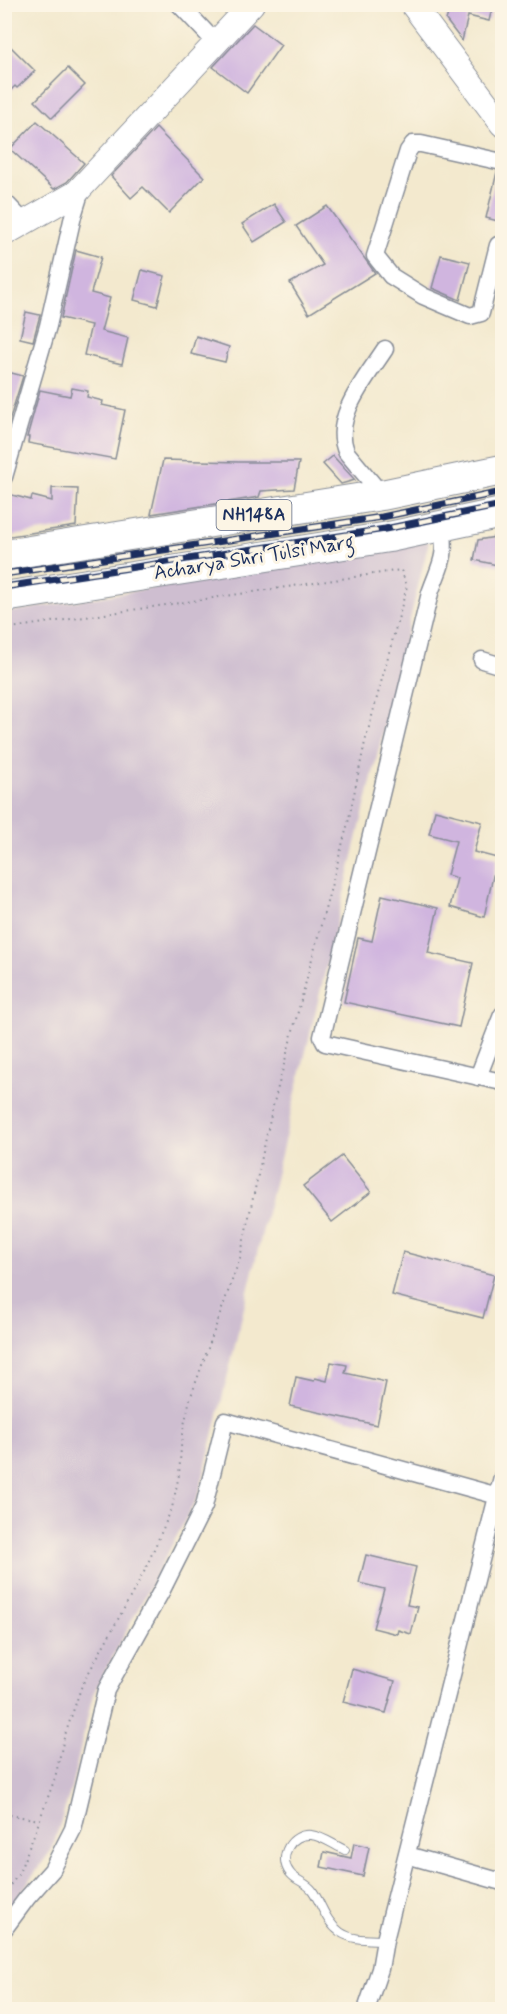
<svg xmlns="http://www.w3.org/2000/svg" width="507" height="2014" font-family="Mynerve,sans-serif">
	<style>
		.industrial { fill: #cebed0 }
		.building { fill: #d0b5df }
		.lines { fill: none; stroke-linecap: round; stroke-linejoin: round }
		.lane-casing { stroke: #878c96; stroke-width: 10 }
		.street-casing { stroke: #878c96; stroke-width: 19 }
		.secondary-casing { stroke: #878c96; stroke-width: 26 }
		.highway-casing { stroke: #878c96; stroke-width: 32 }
		.path { stroke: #878c96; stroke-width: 2; stroke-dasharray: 1.5 4.5; stroke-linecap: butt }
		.lane { stroke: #fff; stroke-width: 8 }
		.street { stroke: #fff; stroke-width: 16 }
		.secondary { stroke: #fff; stroke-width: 24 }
		.highway { stroke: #fff; stroke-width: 30 }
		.rail-casing { stroke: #1b2f5e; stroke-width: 7 }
		.rail { stroke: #fcf5e5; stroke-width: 4.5; stroke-dasharray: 14; stroke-linecap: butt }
		.labels { text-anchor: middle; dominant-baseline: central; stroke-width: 6; stroke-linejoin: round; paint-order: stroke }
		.shield { fill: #fcf5e5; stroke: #5e6a86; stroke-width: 1.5 }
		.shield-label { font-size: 18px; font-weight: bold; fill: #1b2f5e }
		.street-label { font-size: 20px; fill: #1b2f5e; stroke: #fcf5e5 }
	</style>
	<rect width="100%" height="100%" fill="#fcf5e5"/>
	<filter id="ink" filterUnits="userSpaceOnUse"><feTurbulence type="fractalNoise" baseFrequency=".0167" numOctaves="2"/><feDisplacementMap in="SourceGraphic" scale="12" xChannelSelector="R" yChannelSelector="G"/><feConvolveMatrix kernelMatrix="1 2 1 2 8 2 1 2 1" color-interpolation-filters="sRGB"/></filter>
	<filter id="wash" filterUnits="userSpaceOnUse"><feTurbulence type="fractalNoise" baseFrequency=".008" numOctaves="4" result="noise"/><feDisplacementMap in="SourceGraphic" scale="24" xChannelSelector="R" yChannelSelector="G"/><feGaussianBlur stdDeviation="1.35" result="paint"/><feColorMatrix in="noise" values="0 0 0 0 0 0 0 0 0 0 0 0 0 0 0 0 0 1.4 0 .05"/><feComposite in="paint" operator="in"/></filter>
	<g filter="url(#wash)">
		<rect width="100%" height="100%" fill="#f3e9ce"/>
		<path class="industrial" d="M 429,541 L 199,1494 L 93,1694 L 71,1789 L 52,1849 L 5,1915 L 5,613 Z"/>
		<g id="blocks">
			<g class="building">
				<path d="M 438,4 L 493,4 L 489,21 L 468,16 L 462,41 L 446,20 L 449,11 L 438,9 Z"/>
				<path d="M 253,24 L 281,45 L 247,93 L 213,67 Z"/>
				<path d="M 4,40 L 35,71 L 17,88 L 15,86 L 4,97 Z"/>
				<path d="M 68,68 L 85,85 L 52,118 L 35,101 Z"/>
				<path d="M 37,121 L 84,163 L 67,182 L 54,189 L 10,149 Z"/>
				<path d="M 156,128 L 204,177 L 169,213 L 143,187 L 131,198 L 111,176 Z"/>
				<path d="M 497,172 L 502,172 L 502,222 L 486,218 Z"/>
				<path d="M 274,204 L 286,222 L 254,242 L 242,224 Z"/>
				<path d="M 327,206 L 375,273 L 309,314 L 290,283 L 323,265 L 296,226 Z"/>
				<path d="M 76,250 L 101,257 L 91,293 L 110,298 L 101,331 L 128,338 L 122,364 L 84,355 L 91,325 L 61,318 Z"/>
				<path d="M 441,255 L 470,262 L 460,300 L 432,288 Z"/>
				<path d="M 142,270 L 165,276 L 157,306 L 134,300 Z"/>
				<path d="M 26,312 L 40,315 L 33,341 L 20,338 Z"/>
				<path d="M 196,336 L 229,347 L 225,362 L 191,354 Z"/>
				<path d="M 4,371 L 23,376 L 6,431 L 4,431 Z"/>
				<path d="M 72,388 L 88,391 L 87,397 L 103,401 L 102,405 L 125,410 L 115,459 L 28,443 L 29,437 L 27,437 L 40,390 L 70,396 Z"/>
				<path d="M 333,456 L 355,480 L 341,484 L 323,464 Z"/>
				<path d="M 163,460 L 239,462 L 299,462 L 294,489 L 261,491 L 259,497 L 151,514 Z"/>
				<path d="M 52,488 L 78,489 L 76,526 L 4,537 L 4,510 L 8,494 L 31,500 L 32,496 L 52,501 Z"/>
				<path d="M 502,536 L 502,566 L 474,560 L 478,540 Z"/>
				<path d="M 435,810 L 482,822 L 474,852 L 497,858 L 484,917 L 450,907 L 457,878 L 447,875 L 456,841 L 429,834 Z"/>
				<path d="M 382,895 L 438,908 L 428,953 L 473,963 L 459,1027 L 344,1002 L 358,938 L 372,941 Z"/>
				<path d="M 342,1156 L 371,1192 L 332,1222 L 303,1186 Z"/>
				<path d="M 403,1252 L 494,1275 L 483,1318 L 392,1295 Z"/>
				<path d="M 331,1362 L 347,1365 L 345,1373 L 386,1382 L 377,1425 L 290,1406 L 296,1377 L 314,1381 L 315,1378 L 327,1381 Z"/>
				<path d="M 366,1555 L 416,1567 L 407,1605 L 418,1607 L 411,1634 L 398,1630 L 397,1634 L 373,1628 L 384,1589 L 359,1583 Z"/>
				<path d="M 352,1669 L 395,1681 L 386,1713 L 343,1702 Z"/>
				<path d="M 354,1843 L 369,1847 L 363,1876 L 321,1867 L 324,1852 L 351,1858 Z"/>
			</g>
		</g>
	</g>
	<g filter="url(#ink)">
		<use href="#blocks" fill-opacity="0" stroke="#878c96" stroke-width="1.5"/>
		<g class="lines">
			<defs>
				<path id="lane" d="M 345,1850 C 334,1845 322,1836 311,1835 C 291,1833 277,1857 290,1873 C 296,1881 306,1882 312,1890 C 322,1904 325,1921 340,1932 C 353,1941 370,1939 385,1940"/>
				<g id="street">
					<path d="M 179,4 L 216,43"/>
					<path d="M 4,201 L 25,223"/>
					<path d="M 498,245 L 481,313 L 470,316 L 423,296 L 391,276 L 375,256 L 408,151 L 413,144 L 421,144 L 502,162"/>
					<path d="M 4,477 L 48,326 L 73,216 L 82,187"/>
					<path d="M 382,495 L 347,453 C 330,419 367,377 385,349"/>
					<path d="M 442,525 C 447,559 441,562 430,593 L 322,1037 L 325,1043 L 502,1082"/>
					<path d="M 482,660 L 502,666"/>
					<path d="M 478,1077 L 502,1015"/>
					<path d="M 407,1855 L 502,1882"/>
					<path d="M 4,1929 L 27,1898 L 52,1870 L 73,1829 L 106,1690 L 162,1590 L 204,1506 L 225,1421 L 498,1496"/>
					<path d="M 366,2010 L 380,1969 L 385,1940 L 502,1477"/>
				</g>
				<g id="secondary">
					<path d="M 412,4 L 502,124"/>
					<path d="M 4,234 L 76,193 L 252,4"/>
				</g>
				<g id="highway">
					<path d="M 4,555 L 382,495 L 502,470"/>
					<path d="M 4,597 L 389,537 L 502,513"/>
				</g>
			</defs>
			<use href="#lane" class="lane-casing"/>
			<use href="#street" class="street-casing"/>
			<use href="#secondary" class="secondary-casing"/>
			<use href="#highway" class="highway-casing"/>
			<g class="path">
				<path d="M 4,629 L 401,570 L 407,586 L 365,742 L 348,823 L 273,1106 L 240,1258 L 190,1399 L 182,1434 L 179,1475 L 172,1508 L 144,1572 L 82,1685 L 64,1738 L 55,1778 L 36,1830 L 18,1875 L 4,1893"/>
				<path d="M 4,1814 L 39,1820"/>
			</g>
			<use href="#lane" class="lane"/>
			<use href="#street" class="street"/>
			<use href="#secondary" class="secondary"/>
			<use href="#highway" class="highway"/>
			<defs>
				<g id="rail">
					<path d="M 4,574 L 382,517 L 502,492"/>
					<path d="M 4,587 L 385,529 L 502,505"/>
				</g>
			</defs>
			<use href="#rail" class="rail-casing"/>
			<use href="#rail" class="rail"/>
		</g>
	</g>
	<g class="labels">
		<rect class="shield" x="216.5" y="500" width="75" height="30" rx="4.5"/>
		<g class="shield-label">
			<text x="254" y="515">NH148A</text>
		</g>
		<g class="street-label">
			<text transform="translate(254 558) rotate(-9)">Acharya Shri Tulsi Marg</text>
		</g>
	</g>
	<rect width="507" height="2014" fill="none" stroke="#fcf5e5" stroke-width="24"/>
</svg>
